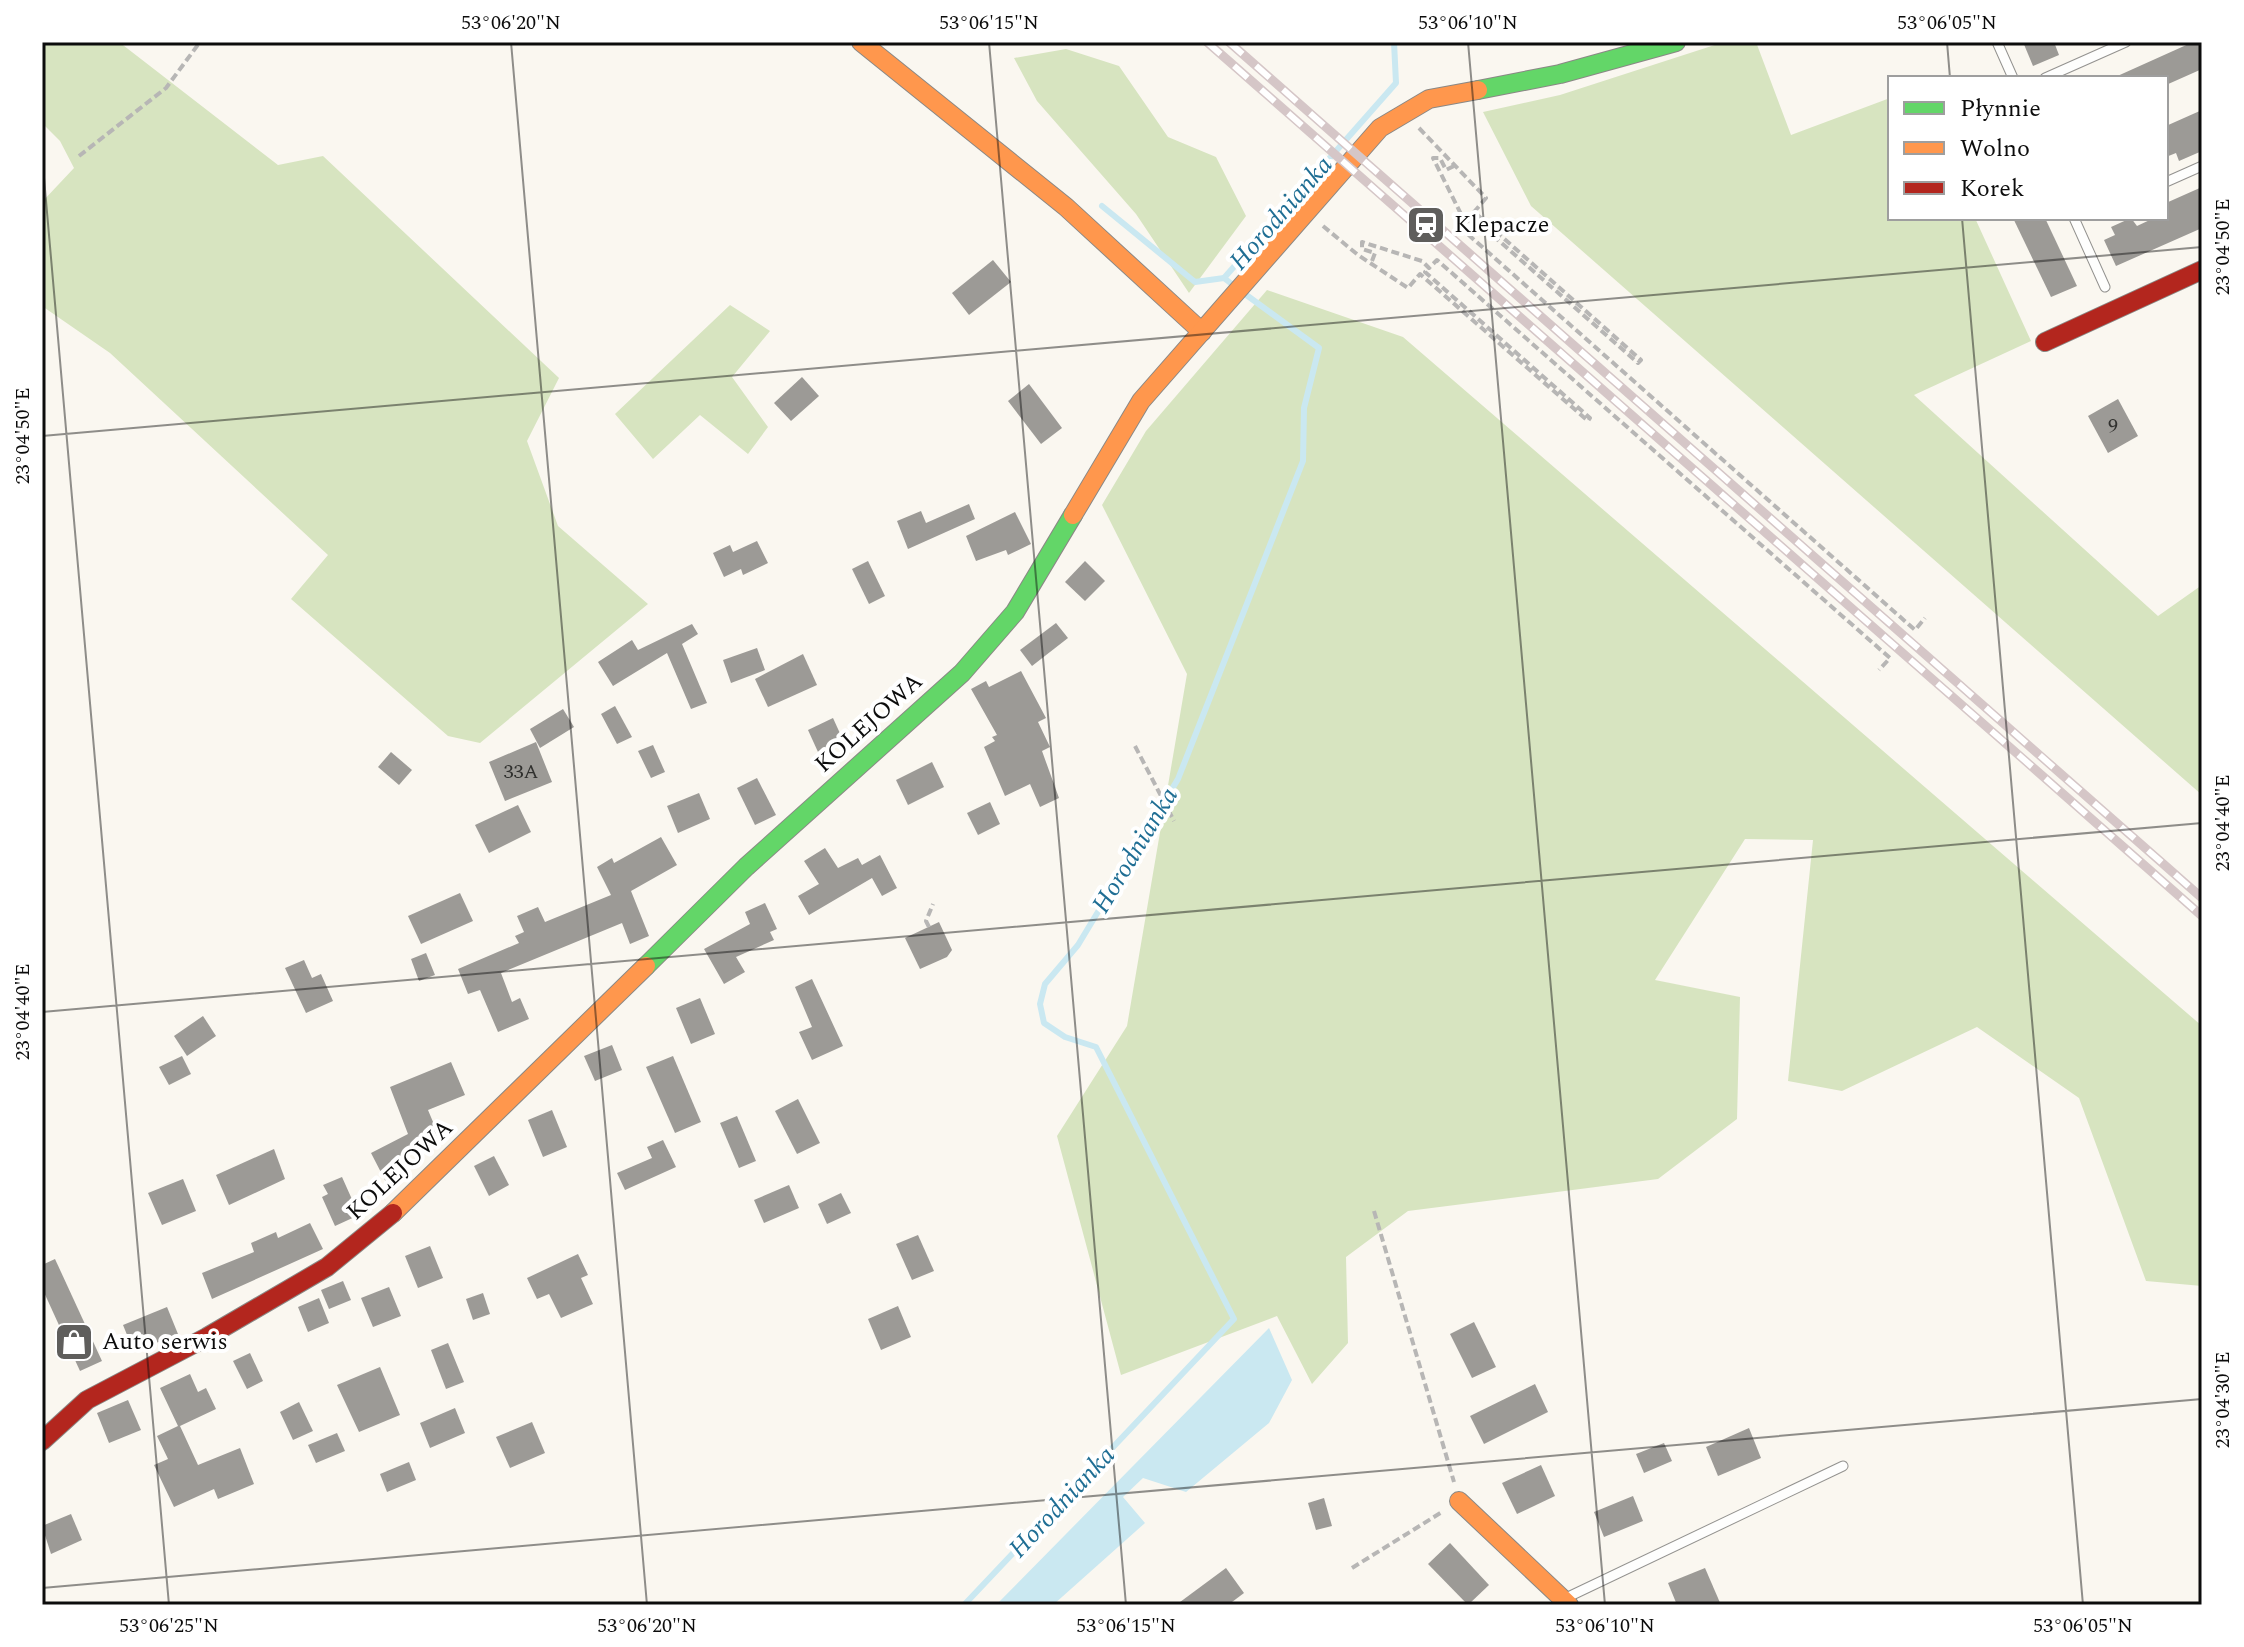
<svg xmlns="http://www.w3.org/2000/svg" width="2244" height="1647" font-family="Spectral,serif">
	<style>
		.forest { fill: #d7e4c0 }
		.water { fill: #cae8f1 }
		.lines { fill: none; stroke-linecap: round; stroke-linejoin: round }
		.stream { stroke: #cae8f1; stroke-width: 6 }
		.building { fill: #9c9a96 }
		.lane-casing { stroke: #93928f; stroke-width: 11 }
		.fast-casing { stroke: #8a8885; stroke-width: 20 }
		.slow-casing { stroke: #8a8885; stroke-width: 20 }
		.jam-casing { stroke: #8a8885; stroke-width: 20 }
		.path { stroke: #b7b6b5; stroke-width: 4; stroke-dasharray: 8 4; stroke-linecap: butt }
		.lane { stroke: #fefefd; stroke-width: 9 }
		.fast { stroke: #63d668; stroke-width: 18 }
		.slow { stroke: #ff974d; stroke-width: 18 }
		.jam { stroke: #b3261e; stroke-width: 18 }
		.rail-casing { stroke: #d5c6c7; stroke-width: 9 }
		.rail { stroke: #fff; stroke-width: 6; stroke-dasharray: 18; stroke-linecap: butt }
		.ticks { fill: none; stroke: #0c0c0c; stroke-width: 2; stroke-opacity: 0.45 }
		.labels { text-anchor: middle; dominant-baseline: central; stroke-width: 8; stroke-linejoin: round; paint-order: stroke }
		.number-label { font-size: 20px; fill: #30302e }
		.poi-label { font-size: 24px; fill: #0c0c0c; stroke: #fff; text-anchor: start }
		.street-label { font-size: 24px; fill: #0c0c0c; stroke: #fff }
		.water-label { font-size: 26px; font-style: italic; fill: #1f6e94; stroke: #fff }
		.neatline { fill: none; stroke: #0c0c0c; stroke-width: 3 }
		.ticks-label { font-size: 20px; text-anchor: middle; fill: #0c0c0c }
	</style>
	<rect width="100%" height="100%" fill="#faf7f0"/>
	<g class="forest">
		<path d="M 42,42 L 119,42 L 278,165 L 323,156 L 559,378 L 527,441 L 558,526 L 648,604 L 480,743 L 448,736 L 291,599 L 328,555 L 110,353 L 42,306 L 42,202 L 74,168 L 60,141 L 42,123 Z"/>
		<path d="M 1724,42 L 1756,42 L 1791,135 L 1890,98 L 1890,218 L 1975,218 L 2031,341 L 1914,395 L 2158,616 L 2202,585 L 2202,795 L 1531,206 L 1483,112 L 1560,95 Z"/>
		<path d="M 1066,49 L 1119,66 L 1168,137 L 1216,157 L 1246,216 L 1189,293 L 1136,214 L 1037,101 L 1014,58 Z"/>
		<path d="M 1267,290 L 1403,337 L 2202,1026 L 2202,1286 L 2146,1281 L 2079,1098 L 1977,1027 L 1842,1091 L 1788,1081 L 1813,840 L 1745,839 L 1655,980 L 1740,997 L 1737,1119 L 1658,1179 L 1408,1211 L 1346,1257 L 1348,1343 L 1312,1384 L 1277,1316 L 1121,1375 L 1057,1136 L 1127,1026 L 1187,674 L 1102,505 L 1146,431 Z"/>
		<path d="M 730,305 L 770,331 L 732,377 L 768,427 L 748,454 L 700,415 L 653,459 L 615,414 Z"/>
	</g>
	<path class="water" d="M 1269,1328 L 1292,1380 L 1269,1423 L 1186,1492 L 1143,1478 L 1123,1497 L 1145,1523 L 1053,1605 L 996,1605 Z"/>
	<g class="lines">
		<g class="stream">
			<path d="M 1102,206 L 1195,282 L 1224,278"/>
			<path d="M 1233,285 L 1224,278 L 1396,83 L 1394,42"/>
			<path d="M 964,1605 L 1234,1319 L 1096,1047 L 1065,1037 L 1044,1023 L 1040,1004 L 1045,984 L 1078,945 L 1178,779 L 1303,461 L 1304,408 L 1319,348 L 1245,294"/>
		</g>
	</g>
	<g class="building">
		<path d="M 2023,42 L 2054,42 L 2059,55 L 2033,66 Z"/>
		<path d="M 2193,42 L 2202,42 L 2202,69 L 2166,85 L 2166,78 L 2113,78 Z"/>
		<path d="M 2202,110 L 2202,151 L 2179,161 L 2176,153 L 2166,157 L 2166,126 Z"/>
		<path d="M 2202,187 L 2202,228 L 2116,266 L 2104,240 L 2115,235 L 2111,227 L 2131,218 L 2137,226 L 2154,218 L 2166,218 L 2166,203 Z"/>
		<path d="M 2013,218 L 2045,218 L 2077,286 L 2051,297 Z"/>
		<path d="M 993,260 L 1011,282 L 969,315 L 952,293 Z"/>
		<path d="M 802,377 L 819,396 L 791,421 L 774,403 Z"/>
		<path d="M 1029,384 L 1062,428 L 1041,444 L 1008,401 Z"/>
		<path d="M 2118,399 L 2138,436 L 2108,453 L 2088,416 Z"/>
		<path d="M 969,504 L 975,519 L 908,549 L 897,521 L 921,511 L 926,523 Z"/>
		<path d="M 1015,512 L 1031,544 L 1008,555 L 1006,550 L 976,561 L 966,536 Z"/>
		<path d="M 757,541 L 768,563 L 743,575 L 741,569 L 724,577 L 713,553 L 730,545 L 733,552 Z"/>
		<path d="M 868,561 L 885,596 L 869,604 L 852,569 Z"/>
		<path d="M 1085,561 L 1105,581 L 1085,601 L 1065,582 Z"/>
		<path d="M 1056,623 L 1068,638 L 1032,666 L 1020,650 Z"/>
		<path d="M 692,624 L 698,634 L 682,644 L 707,703 L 691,709 L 667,653 L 613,686 L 598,662 L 632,640 L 638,650 Z"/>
		<path d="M 757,648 L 765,670 L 731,683 L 723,660 Z"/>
		<path d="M 803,654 L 817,685 L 768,707 L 755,679 Z"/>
		<path d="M 1021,671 L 1046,718 L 1038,722 L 1050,747 L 1042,751 L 1059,798 L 1040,807 L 1030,784 L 1005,796 L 984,747 L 995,741 L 992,737 L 997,735 L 971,689 L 986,681 L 989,687 Z"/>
		<path d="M 615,706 L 632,737 L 617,744 L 601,714 Z"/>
		<path d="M 563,709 L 574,727 L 540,748 L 530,729 Z"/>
		<path d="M 833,718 L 843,740 L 818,752 L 808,730 Z"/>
		<path d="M 536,742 L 552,782 L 505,801 L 489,762 Z"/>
		<path d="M 653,745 L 665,772 L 651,778 L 638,751 Z"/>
		<path d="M 391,752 L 412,770 L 399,785 L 378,767 Z"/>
		<path d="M 932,762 L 944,787 L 908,805 L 896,780 Z"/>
		<path d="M 757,778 L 776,815 L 755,825 L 737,788 Z"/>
		<path d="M 699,793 L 710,819 L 678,833 L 667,806 Z"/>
		<path d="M 990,802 L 1000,824 L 978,835 L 967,813 Z"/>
		<path d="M 518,805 L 531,832 L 489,853 L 475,825 Z"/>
		<path d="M 661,837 L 677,865 L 631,891 L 649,936 L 630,944 L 622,923 L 501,973 L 512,1002 L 520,998 L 529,1019 L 498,1032 L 480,990 L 468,994 L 458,969 L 519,943 L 515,936 L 524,932 L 517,916 L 538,907 L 545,922 L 611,895 L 597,867 L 612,858 L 614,863 Z"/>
		<path d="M 825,848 L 838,868 L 858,858 L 862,865 L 880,855 L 897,888 L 882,896 L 872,878 L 809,915 L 798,896 L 819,884 L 804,861 Z"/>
		<path d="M 460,893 L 473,921 L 421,944 L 408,916 Z"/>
		<path d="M 765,903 L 777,929 L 770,932 L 774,940 L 736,957 L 745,972 L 724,984 L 704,949 L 750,924 L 745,912 Z"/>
		<path d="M 939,922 L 952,950 L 947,957 L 920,969 L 905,938 Z"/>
		<path d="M 426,953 L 435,975 L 419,981 L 411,959 Z"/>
		<path d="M 304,960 L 312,978 L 321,974 L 333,1001 L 306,1013 L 285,968 Z"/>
		<path d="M 812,979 L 843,1046 L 812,1060 L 799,1032 L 812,1027 L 795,987 Z"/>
		<path d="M 700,998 L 715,1034 L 691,1044 L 676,1008 Z"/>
		<path d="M 203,1016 L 216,1036 L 187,1056 L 174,1036 Z"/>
		<path d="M 612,1045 L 622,1070 L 595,1081 L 584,1056 Z"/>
		<path d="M 182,1056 L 191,1074 L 169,1085 L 159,1067 Z"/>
		<path d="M 673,1056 L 701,1122 L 675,1133 L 646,1067 Z"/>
		<path d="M 451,1062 L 465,1095 L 428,1110 L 441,1141 L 400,1158 L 408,1173 L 387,1184 L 371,1153 L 408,1134 L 390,1087 Z"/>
		<path d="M 798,1099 L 820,1143 L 797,1154 L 775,1111 Z"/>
		<path d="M 552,1110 L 567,1147 L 543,1157 L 528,1120 Z"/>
		<path d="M 737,1116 L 756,1161 L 739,1168 L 720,1123 Z"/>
		<path d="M 663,1140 L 676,1167 L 625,1190 L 617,1173 L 652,1158 L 647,1147 Z"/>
		<path d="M 274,1149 L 285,1179 L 229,1205 L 216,1175 Z"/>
		<path d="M 494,1156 L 509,1185 L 489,1196 L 474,1166 Z"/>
		<path d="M 342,1177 L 359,1215 L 335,1226 L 322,1197 L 328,1194 L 323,1185 Z"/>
		<path d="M 183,1179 L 196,1211 L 162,1225 L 148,1193 Z"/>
		<path d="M 789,1185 L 799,1208 L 764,1223 L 754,1200 Z"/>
		<path d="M 841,1193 L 851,1213 L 827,1224 L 818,1204 Z"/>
		<path d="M 310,1223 L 323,1249 L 212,1299 L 202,1273 L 254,1252 L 251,1243 L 276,1232 L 278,1238 Z"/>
		<path d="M 918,1235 L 934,1271 L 912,1280 L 896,1244 Z"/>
		<path d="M 430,1246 L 443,1278 L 418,1288 L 405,1256 Z"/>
		<path d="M 578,1254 L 588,1275 L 581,1278 L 593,1304 L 561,1318 L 549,1294 L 537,1299 L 527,1278 Z"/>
		<path d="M 55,1259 L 102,1361 L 80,1371 L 42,1288 L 42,1265 Z"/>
		<path d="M 343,1281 L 351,1300 L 329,1309 L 321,1290 Z"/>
		<path d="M 389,1287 L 401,1316 L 373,1327 L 361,1298 Z"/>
		<path d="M 483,1293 L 490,1314 L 473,1320 L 466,1299 Z"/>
		<path d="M 319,1298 L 329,1323 L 308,1332 L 298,1307 Z"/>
		<path d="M 898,1306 L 911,1337 L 881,1350 L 868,1319 Z"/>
		<path d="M 167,1307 L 178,1334 L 134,1352 L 123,1325 Z"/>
		<path d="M 1474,1322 L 1496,1367 L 1472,1378 L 1450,1334 Z"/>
		<path d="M 448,1343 L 464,1382 L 446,1389 L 431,1350 Z"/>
		<path d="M 250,1353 L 263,1381 L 247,1389 L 233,1361 Z"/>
		<path d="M 380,1367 L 400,1415 L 359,1432 L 337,1385 Z"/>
		<path d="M 190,1374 L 198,1392 L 206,1388 L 216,1409 L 180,1426 L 198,1465 L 240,1448 L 254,1484 L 218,1499 L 214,1489 L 174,1507 L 154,1465 L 168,1459 L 157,1436 L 178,1426 L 160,1388 Z"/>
		<path d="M 1535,1384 L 1548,1412 L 1484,1444 L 1470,1416 Z"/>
		<path d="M 128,1400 L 141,1430 L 109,1443 L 97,1413 Z"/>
		<path d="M 299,1402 L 313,1431 L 293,1440 L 280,1412 Z"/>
		<path d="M 455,1408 L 465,1433 L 430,1448 L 420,1423 Z"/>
		<path d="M 532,1422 L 545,1453 L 510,1468 L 496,1437 Z"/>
		<path d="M 1749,1428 L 1761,1458 L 1718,1476 L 1706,1447 Z"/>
		<path d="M 337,1433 L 345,1451 L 316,1463 L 308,1445 Z"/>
		<path d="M 1664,1443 L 1672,1461 L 1644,1473 L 1636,1454 Z"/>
		<path d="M 409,1462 L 416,1480 L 387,1492 L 380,1474 Z"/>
		<path d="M 1541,1465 L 1555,1496 L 1517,1514 L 1502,1483 Z"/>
		<path d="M 1633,1496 L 1643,1521 L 1604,1537 L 1594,1512 Z"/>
		<path d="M 1324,1498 L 1332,1526 L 1316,1530 L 1308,1503 Z"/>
		<path d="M 71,1514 L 82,1540 L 51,1554 L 42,1526 Z"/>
		<path d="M 1450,1543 L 1489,1585 L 1468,1605 L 1428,1564 Z"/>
		<path d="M 1226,1568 L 1244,1593 L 1228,1605 L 1176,1605 Z"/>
		<path d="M 1705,1568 L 1721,1605 L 1677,1605 L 1668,1583 Z"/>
	</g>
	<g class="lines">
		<defs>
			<g id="lane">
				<path d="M 1997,42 L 2013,78"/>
				<path d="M 2045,78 L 2126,42"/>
				<path d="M 2166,182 L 2202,166"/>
				<path d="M 2074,218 L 2105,287"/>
				<path d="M 1568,1597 L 1843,1466"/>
			</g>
			<g id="fast">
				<path d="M 1478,90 L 1560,74 L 1676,42"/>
				<path d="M 646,966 L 746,867 L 962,673 L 1015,612 L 1073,515"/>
			</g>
			<g id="slow">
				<path d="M 861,42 L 1066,207 L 1202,332"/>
				<path d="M 1073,515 L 1141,401 L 1380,128 L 1429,99 L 1478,90"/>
				<path d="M 393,1213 L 646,966"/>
				<path d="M 1459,1501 L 1569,1605"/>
			</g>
			<g id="jam">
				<path d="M 2045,342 L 2202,270"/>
				<path d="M 42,1441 L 87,1400 L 207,1337 L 327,1267 L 393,1213"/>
			</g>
		</defs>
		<use href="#lane" class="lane-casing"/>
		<use href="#fast" class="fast-casing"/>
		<use href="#slow" class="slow-casing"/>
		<use href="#jam" class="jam-casing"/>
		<g class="path">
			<path d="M 1419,128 L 1486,198 L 1474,212 L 1641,360 L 1638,363 L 1473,218 L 1469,222"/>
			<path d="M 79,156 L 166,88 L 200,42"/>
			<path d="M 1454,166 L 1446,170 L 1440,158 L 1433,158 L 1462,216 L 1469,222 L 1463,230 L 1915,630 L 1925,618"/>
			<path d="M 1323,226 L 1358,255 L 1408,288 L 1420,274 L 1588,421 L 1590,418 L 1425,272 L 1429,268"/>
			<path d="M 1372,261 L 1375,253 L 1362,249 L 1362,242 L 1422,261 L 1429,268 L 1437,260 L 1890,658 L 1879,670"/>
			<path d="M 1135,746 L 1174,821"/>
			<path d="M 929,927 L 926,921 L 933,904"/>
			<path d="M 1374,1211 L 1454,1482"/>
			<path d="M 1352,1568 L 1442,1512"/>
		</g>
		<use href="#lane" class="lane"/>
		<use href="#fast" class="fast"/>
		<use href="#slow" class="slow"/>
		<use href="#jam" class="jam"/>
		<defs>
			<g id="rail">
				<path d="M 1207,42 L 2202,916"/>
				<path d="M 1229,42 L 2202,898"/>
			</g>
		</defs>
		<use href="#rail" class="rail-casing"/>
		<use href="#rail" class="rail"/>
	</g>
	<path class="ticks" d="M 511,42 L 647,1605M 989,42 L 1126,1605M 1468,42 L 1605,1605M 1947,42 L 1950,78M 42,155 L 169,1605M 1962,218 L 2083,1605M 42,436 L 2202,247M 42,1012 L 2202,823M 42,1588 L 2202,1399"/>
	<defs>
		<symbol id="station-square" viewBox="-11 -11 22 22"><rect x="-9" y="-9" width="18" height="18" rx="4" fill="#5f5e5c" stroke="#fff"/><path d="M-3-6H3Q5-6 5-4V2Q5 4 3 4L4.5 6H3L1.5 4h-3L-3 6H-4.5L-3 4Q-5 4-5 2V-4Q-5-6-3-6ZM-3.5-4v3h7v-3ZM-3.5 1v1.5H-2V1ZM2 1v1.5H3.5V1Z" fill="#fff"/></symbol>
		<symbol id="shop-square" viewBox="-11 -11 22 22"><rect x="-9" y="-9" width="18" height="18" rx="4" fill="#5f5e5c" stroke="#fff"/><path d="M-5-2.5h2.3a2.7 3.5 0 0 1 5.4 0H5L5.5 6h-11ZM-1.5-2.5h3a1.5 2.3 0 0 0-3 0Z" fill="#fff"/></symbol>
	</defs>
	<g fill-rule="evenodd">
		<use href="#station-square" x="1404" y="203" width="44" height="44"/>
		<use href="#shop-square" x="52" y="1320" width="44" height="44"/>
	</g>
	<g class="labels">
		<g class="number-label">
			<text x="2113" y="426">9</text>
			<text x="521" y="772">33A</text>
		</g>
		<g class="poi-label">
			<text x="1454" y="225">Klepacze</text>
			<text x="102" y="1342">Auto serwis</text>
		</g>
		<g class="street-label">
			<text transform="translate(869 723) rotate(-42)">KOLEJOWA</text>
			<text transform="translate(400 1170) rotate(-43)">KOLEJOWA</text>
		</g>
		<g class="water-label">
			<text transform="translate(1281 213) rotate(-49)">Horodnianka</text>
			<text transform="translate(1135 850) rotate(-59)">Horodnianka</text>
			<text transform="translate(1062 1502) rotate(-47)">Horodnianka</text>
		</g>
	</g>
	<rect width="2244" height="1647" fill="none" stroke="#ffffff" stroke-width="88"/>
	<rect x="1888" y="76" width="280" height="144" fill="#ffffff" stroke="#9e9e9e" stroke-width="2"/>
	<rect x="1904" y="102" width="40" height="12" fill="#63d668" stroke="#9e9e9e" stroke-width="2"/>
	<text x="1960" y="116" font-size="24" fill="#0c0c0c">Płynnie</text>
	<rect x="1904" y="142" width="40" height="12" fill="#ff974d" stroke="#9e9e9e" stroke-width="2"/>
	<text x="1960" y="156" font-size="24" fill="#0c0c0c">Wolno</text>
	<rect x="1904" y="182" width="40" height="12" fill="#b3261e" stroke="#9e9e9e" stroke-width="2"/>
	<text x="1960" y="196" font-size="24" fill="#0c0c0c">Korek</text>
	<rect x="44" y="44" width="2156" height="1559" class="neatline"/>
	<g class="ticks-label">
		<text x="511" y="29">53°06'20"N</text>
		<text x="989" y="29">53°06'15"N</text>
		<text x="1468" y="29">53°06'10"N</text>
		<text x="1947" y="29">53°06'05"N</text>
		<text transform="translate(2222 247) rotate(-90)" y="7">23°04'50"E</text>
		<text transform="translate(22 436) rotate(-90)" y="7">23°04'50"E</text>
		<text transform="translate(2222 823) rotate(-90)" y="7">23°04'40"E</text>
		<text transform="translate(22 1012) rotate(-90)" y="7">23°04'40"E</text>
		<text transform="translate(2222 1400) rotate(-90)" y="7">23°04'30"E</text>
		<text x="169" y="1632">53°06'25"N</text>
		<text x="647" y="1632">53°06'20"N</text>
		<text x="1126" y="1632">53°06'15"N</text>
		<text x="1605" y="1632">53°06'10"N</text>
		<text x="2083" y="1632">53°06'05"N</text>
	</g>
</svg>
